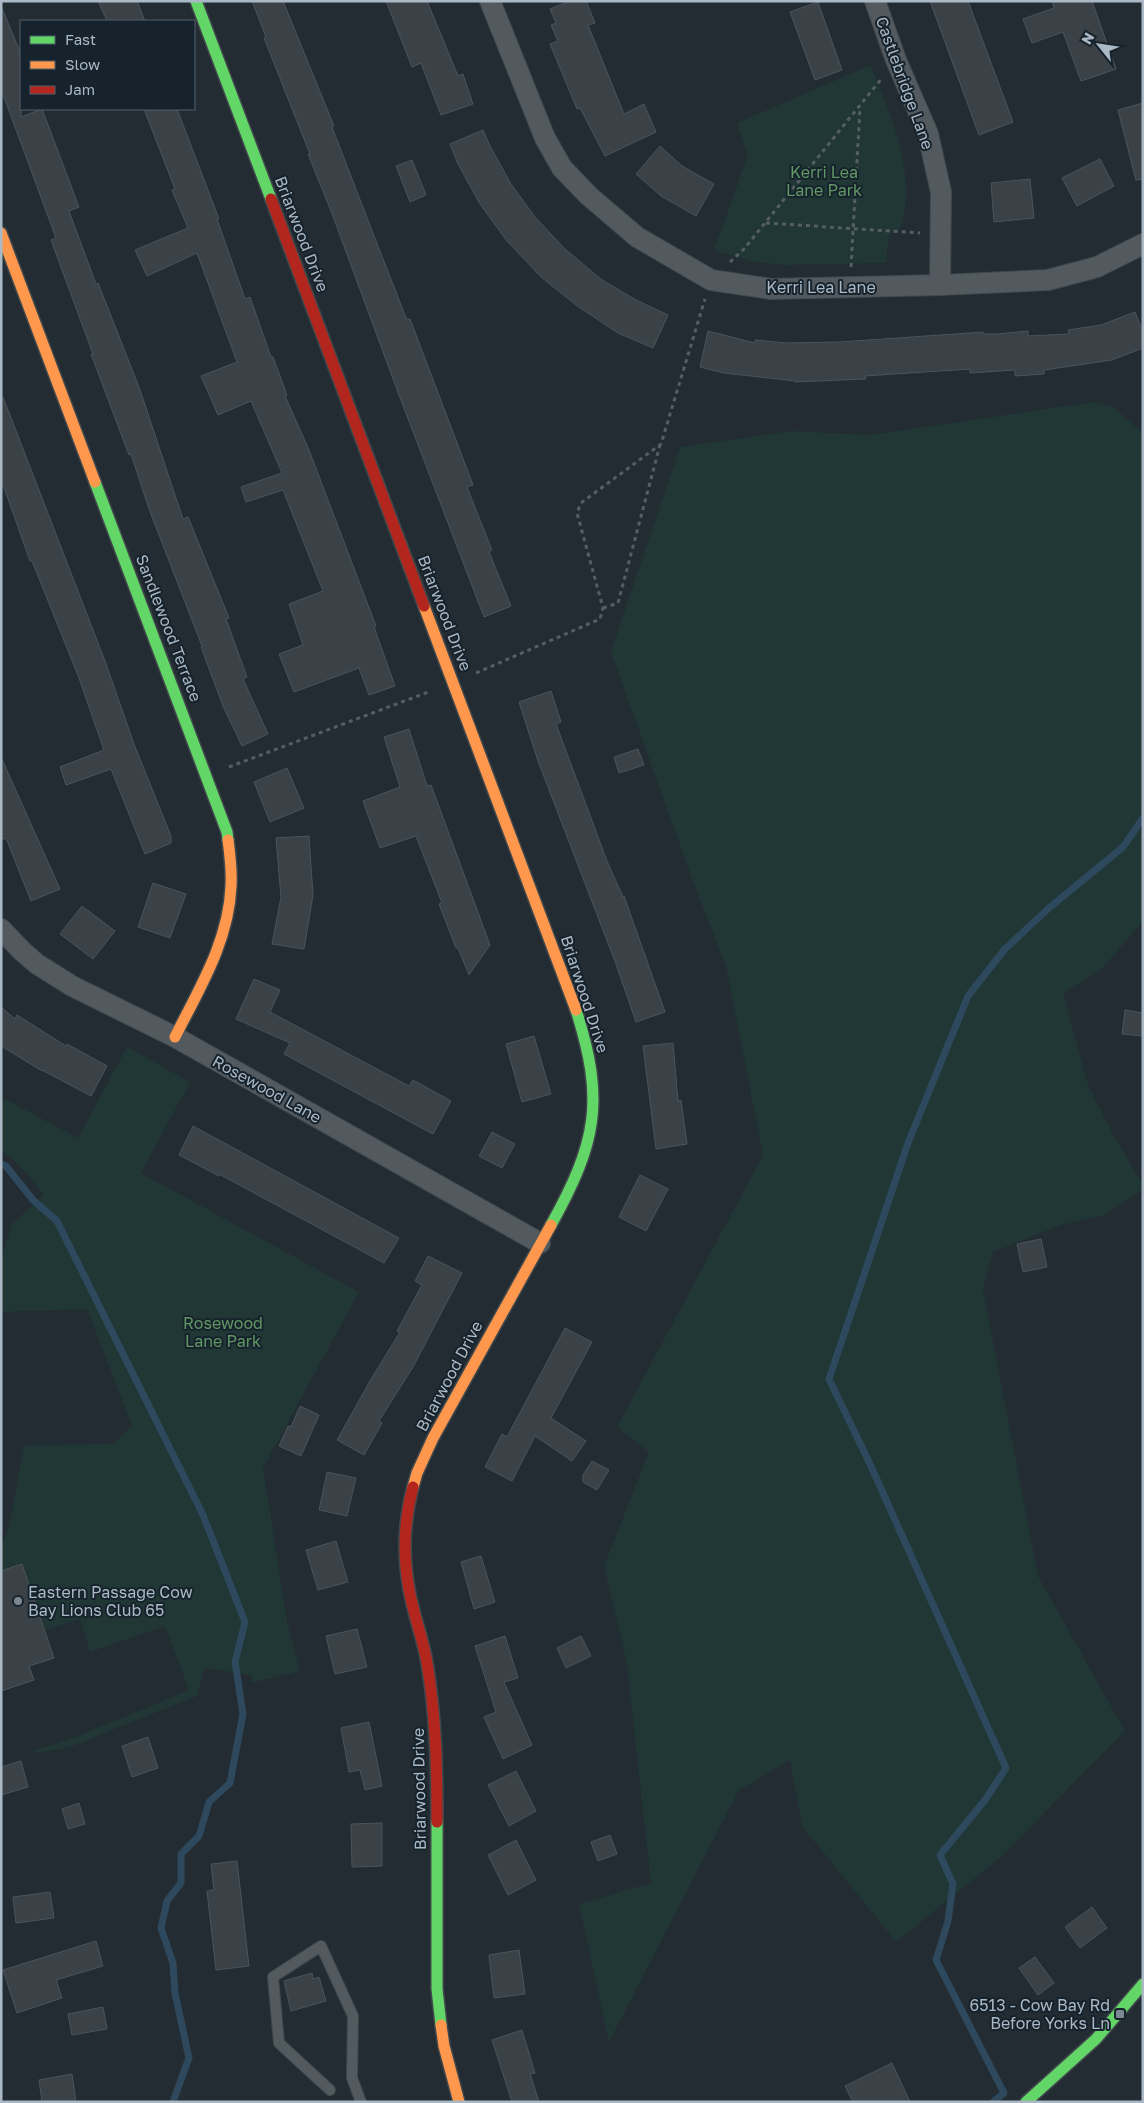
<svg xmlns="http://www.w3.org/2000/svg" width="1144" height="2103" font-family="'Golos Text',sans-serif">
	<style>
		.green { fill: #203736 }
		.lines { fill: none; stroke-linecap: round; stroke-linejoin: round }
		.stream { stroke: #2e495d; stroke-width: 7 }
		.building { fill: #3a4147; stroke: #4a545a }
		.lane-casing { stroke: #41484c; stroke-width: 12 }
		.street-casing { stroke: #41484c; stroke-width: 22 }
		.fast-casing { stroke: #41484c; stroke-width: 14 }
		.slow-casing { stroke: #41484c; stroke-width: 14 }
		.jam-casing { stroke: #41484c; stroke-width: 14 }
		.path { stroke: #555e64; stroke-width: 3; stroke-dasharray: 4 4; stroke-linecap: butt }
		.lane { stroke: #525a60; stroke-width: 10 }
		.street { stroke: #525a60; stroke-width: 20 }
		.fast { stroke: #63d668; stroke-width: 11 }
		.slow { stroke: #ff974d; stroke-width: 11 }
		.jam { stroke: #b3261e; stroke-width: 11 }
		.poi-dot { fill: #7b8892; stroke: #17232c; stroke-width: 2 }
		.labels { text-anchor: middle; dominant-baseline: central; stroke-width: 4; stroke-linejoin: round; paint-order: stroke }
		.street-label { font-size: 16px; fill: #aab9c5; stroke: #17232c }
		.park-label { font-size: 16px; fill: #619764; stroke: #17232c }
		.poi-label { font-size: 16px; fill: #aab9c5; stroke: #17232c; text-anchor: start }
	</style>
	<rect width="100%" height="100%" fill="#232c32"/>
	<g class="green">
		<path d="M 871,65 C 890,116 919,174 900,229 L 889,234 L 886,263 L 783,265 L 750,261 L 714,250 L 748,155 L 737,123 Z"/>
		<path d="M 1094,402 L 1113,407 L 1143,433 L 1143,921 L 1102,969 L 1063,993 L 1088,1085 L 1113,1134 L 1143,1185 L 1143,1190 L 1104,1215 L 1061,1225 L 993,1252 L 983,1289 L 1038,1576 L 1125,1731 L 1000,1858 L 896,1942 L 802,1826 L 790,1760 L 739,1790 L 609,2042 L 579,1904 L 651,1883 L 627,1664 L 604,1566 L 649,1452 L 617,1427 L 763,1155 L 726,966 L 694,884 L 611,652 L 680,447 L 792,431 L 869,435 Z"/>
		<path d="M 127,1047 L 190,1082 L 141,1173 L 359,1292 L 263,1468 L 287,1621 L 300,1671 L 251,1683 L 252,1675 L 204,1668 L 197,1696 L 97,1736 C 74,1748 53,1751 28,1753 L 78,1736 L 189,1690 L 165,1626 L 90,1652 L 80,1619 L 45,1630 L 22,1564 L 1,1571 L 1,1544 L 3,1543 L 9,1527 L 24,1445 L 114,1444 L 132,1425 L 87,1309 L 1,1312 L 1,1259 L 12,1224 L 44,1195 L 22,1168 L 1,1150 L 1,1097 L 78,1138 Z"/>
	</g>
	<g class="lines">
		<g class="stream">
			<path d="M 1,1164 L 6,1166 L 33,1200 L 57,1221 L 203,1515 L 245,1622 L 235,1662 L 243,1714 L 230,1783 L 209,1802 L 199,1836 L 181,1854 L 181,1883 L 167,1901 L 161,1928 L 173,1963 L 175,1993 L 189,2058 L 173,2102"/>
			<path d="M 993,2102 L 1004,2093 L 936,1960 L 948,1921 L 953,1884 L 940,1855 L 985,1800 L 1006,1768 L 870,1464 L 829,1379 L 908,1143 L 968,996 L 1005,949 L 1049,908 L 1123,847 L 1143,818"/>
		</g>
	</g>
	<g class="building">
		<path d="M 98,1 L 137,1 L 145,21 L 107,21 Z"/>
		<path d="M 252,1 L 283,1 L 334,126 L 332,127 L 383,259 L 407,320 L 410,319 L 473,485 L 467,487 L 492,550 L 489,552 L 511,606 L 484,617 L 399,395 L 331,211 L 308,154 L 310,154 L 264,38 L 266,37 Z"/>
		<path d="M 386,1 L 427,1 L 458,76 L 463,74 L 473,104 L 441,115 L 421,63 L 412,67 Z"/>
		<path d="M 570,1 L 586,1 L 595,23 L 588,25 L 624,114 L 644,104 L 656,132 L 605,156 L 580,108 L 577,109 L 550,44 L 558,41 L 551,25 L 556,23 L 550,9 Z"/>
		<path d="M 930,1 L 968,1 L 1013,122 L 979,135 Z"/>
		<path d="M 1052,1 L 1092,1 L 1116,69 L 1081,81 L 1063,32 L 1032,43 L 1023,19 L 1054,8 Z"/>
		<path d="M 818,2 L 842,70 L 815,80 L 790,12 Z"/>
		<path d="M 1,6 L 21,54 L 21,117 L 42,109 L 79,207 L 69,211 L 96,284 L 98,283 L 139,387 L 183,519 L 188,517 L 229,618 L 226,619 L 247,677 L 243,679 L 268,734 L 242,746 L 223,706 L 201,647 L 202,646 L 149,509 L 131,454 L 129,455 L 91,354 L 93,354 L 51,240 L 56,238 L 1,89 Z"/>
		<path d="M 1143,103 L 1143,179 L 1136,180 L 1118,110 Z"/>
		<path d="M 144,109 L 177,109 L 219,219 L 217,219 L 245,299 L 250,297 L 271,357 L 273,357 L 287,395 L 285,396 L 309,450 L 376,626 L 374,627 L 395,686 L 369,695 L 359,668 L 294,692 L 279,654 L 303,645 L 289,604 L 323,591 L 283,490 L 246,502 L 241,487 L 282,473 L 251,401 L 218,415 L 201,376 L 237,362 L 197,253 L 147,276 L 135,250 L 188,228 L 172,190 L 175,189 Z"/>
		<path d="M 483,130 L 490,146 L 511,184 L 535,217 L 565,249 L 602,280 L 636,300 L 668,315 L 653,348 L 618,333 L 576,305 L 541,277 L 507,241 L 480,204 L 458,164 L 450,144 Z"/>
		<path d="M 660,146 L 682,166 L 714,184 L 696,216 L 661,196 L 636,174 Z"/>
		<path d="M 1100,159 L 1114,186 L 1077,206 L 1062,178 Z"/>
		<path d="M 412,160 L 426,195 L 410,202 L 396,166 Z"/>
		<path d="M 1030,179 L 1034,218 L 994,222 L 991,183 Z"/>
		<path d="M 1135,312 L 1143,332 L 1143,348 L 1112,360 L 1044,370 L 1044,374 L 1015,376 L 1015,370 L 970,373 L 970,369 L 865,376 L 866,379 L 795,382 L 795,381 L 724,373 L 700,367 L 708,331 L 755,343 L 755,340 L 787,343 L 840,342 L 983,332 L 983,334 L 997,334 L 1028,331 L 1028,336 L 1069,334 L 1068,330 L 1101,325 Z"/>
		<path d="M 3,397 L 105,661 L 134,744 L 171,836 L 171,843 L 145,854 L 111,769 L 66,785 L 60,767 L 104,750 L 79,678 L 32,561 L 30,561 L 1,479 L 1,398 Z"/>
		<path d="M 551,691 L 561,722 L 556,724 L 607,861 L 623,897 L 624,896 L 665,1012 L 636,1022 L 616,964 L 538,761 L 519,702 Z"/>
		<path d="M 409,729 L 427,786 L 431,785 L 490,945 L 469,975 L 458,948 L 456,948 L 439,904 L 442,903 L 416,836 L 380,848 L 363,801 L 400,787 L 384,737 Z"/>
		<path d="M 638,749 L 644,765 L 619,773 L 614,757 Z"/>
		<path d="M 1,757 L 60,889 L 31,901 L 6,838 L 1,840 Z"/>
		<path d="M 287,768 L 304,808 L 270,822 L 254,782 Z"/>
		<path d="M 309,836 L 313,895 L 304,949 L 272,944 L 281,897 L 276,838 Z"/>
		<path d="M 153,883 L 186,894 L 170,938 L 138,927 Z"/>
		<path d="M 82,906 L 115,931 L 93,959 L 60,934 Z"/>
		<path d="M 254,979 L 280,990 L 270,1012 L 409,1086 L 413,1080 L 451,1101 L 433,1134 L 284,1054 L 290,1043 L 236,1019 Z"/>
		<path d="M 1,1007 L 15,1019 L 17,1015 L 66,1046 L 67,1044 L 107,1066 L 91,1096 L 42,1070 L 42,1071 L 1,1046 Z"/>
		<path d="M 1125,1010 L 1143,1013 L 1143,1036 L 1122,1034 Z"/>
		<path d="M 534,1036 L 551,1094 L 522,1102 L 506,1044 Z"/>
		<path d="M 673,1043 L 678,1101 L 681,1100 L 687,1144 L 656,1149 L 643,1046 Z"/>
		<path d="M 193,1126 L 399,1238 L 384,1263 L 219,1174 L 219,1176 L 179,1155 Z"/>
		<path d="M 492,1132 L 515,1144 L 502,1168 L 479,1156 Z"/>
		<path d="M 640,1175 L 668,1189 L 646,1231 L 619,1217 Z"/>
		<path d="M 1041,1239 L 1047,1267 L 1023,1272 L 1017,1244 Z"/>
		<path d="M 428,1256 L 462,1273 L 413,1367 L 379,1421 L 382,1423 L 364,1455 L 337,1440 L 370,1381 L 400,1332 L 397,1331 L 422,1285 L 415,1281 Z"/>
		<path d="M 565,1328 L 592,1342 L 551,1418 L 586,1441 L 572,1461 L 535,1436 L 512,1481 L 485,1467 L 502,1434 L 507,1437 Z"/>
		<path d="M 300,1406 L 319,1415 L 301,1456 L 279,1446 L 288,1426 L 291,1427 Z"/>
		<path d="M 592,1461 L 609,1470 L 597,1490 L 583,1482 L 583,1475 Z"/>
		<path d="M 327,1472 L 356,1478 L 347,1516 L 319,1510 Z"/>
		<path d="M 336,1541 L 348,1582 L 318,1590 L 306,1550 Z"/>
		<path d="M 481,1556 L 495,1602 L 474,1609 L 461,1562 Z"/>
		<path d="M 22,1564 L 54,1658 L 29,1666 L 34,1680 L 1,1691 L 1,1571 Z"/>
		<path d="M 357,1629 L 367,1667 L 335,1674 L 326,1636 Z"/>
		<path d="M 505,1636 L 518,1678 L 504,1682 L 532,1745 L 503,1759 L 484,1717 L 496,1712 L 475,1646 Z"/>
		<path d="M 581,1636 L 591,1656 L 566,1668 L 557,1648 Z"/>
		<path d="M 369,1722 L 382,1786 L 365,1790 L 360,1770 L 349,1772 L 341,1728 Z"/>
		<path d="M 148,1737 L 158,1768 L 132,1777 L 122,1746 Z"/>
		<path d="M 21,1761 L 28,1787 L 1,1795 L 1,1767 Z"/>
		<path d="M 516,1771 L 536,1811 L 509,1826 L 488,1785 Z"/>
		<path d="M 79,1803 L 85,1824 L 68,1829 L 62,1809 Z"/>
		<path d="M 382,1823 L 382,1866 L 352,1867 L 351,1824 Z"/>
		<path d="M 610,1835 L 617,1854 L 598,1861 L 591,1842 Z"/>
		<path d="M 516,1840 L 536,1880 L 508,1895 L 488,1855 Z"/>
		<path d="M 237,1861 L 249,1966 L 216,1970 L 207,1891 L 214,1890 L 211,1864 Z"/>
		<path d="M 50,1892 L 54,1918 L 16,1923 L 13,1897 Z"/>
		<path d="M 1092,1907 L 1107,1928 L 1080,1948 L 1065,1927 Z"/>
		<path d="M 96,1941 L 103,1966 L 56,1980 L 62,1998 L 17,2013 L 3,1970 Z"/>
		<path d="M 519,1950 L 525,1994 L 494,1998 L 489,1955 Z"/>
		<path d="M 1035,1957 L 1054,1983 L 1038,1995 L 1019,1968 Z"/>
		<path d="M 312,1973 L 313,1979 L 319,1977 L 326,2001 L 291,2011 L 284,1981 Z"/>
		<path d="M 103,2007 L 107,2029 L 72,2035 L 68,2014 Z"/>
		<path d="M 522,2030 L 535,2073 L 530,2074 L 539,2102 L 512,2102 L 492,2040 Z"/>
		<path d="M 892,2063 L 910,2102 L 853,2102 L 845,2086 Z"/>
		<path d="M 72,2074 L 76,2102 L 42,2102 L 39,2080 Z"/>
	</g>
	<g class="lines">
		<defs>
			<path id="lane" d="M 330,2090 L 279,2043 L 273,1977 L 321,1946 L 353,2016 L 352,2078 L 361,2102"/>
			<g id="street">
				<path d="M 490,1 L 545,138 L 562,168 L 589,196 L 637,237 L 711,280 L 771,289 L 940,285 L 1048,280 L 1097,267 L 1143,244"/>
				<path d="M 875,1 L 896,60 L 928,134 L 941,192 L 940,285"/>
				<path d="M 1,929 L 22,951 L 37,964 L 72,986 L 175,1037 L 540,1243"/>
			</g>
			<g id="fast">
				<path d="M 196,1 L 271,199"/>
				<path d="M 95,482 L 227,832 L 228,840"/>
				<path d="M 551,1225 C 597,1142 605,1101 576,1010"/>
				<path d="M 437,1822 L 437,1989 L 441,2025"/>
				<path d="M 1026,2102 L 1096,2039 L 1143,1984"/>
			</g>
			<g id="slow">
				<path d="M 1,233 L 95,482"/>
				<path d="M 424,606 L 576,1010"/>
				<path d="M 175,1037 C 199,989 229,941 231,886 C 232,871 230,855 228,840"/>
				<path d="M 413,1487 L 417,1473 L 433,1438 L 551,1225"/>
				<path d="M 441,2025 L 444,2046 L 459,2102"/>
			</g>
			<g id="jam">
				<path d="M 271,199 L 424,606"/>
				<path d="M 413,1487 C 404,1520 403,1556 409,1589 C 413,1614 423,1638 427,1663 C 436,1716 437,1769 437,1822"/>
			</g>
		</defs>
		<use href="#lane" class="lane-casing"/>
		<use href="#street" class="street-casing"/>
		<use href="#fast" class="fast-casing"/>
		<use href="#slow" class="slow-casing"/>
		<use href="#jam" class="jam-casing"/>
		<g class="path">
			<path d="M 766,223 L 920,233"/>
			<path d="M 730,262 L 744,249 L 882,78"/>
			<path d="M 851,267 L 860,108"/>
			<path d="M 603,608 L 618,603 L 660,445"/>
			<path d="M 476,673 L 600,619 L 603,608 L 577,513 L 581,503 L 661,444 L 705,299"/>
			<path d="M 229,767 L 431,691"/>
		</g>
		<use href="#lane" class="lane"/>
		<use href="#street" class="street"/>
		<use href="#fast" class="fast"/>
		<use href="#slow" class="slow"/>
		<use href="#jam" class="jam"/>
	</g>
	<g class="poi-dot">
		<circle cx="18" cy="1601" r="5"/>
		<rect x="1115" y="2009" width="10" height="10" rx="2.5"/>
	</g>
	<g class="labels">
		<g class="street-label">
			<text transform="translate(905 83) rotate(70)">Castlebridge Lane</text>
			<text transform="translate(302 234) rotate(69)">Briarwood Drive</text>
			<text x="821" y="287">Kerri Lea Lane</text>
			<text transform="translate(445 613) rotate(69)">Briarwood Drive</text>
			<text transform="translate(169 628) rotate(69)">Sandlewood Terrace</text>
			<text transform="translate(585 994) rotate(72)">Briarwood Drive</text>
			<text transform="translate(267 1089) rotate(29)">Rosewood Lane</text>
			<text transform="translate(449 1376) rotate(-62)">Briarwood Drive</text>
			<text transform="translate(419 1789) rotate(-91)">Briarwood Drive</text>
		</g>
		<g class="park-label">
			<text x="824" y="172">Kerri Lea<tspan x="824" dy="18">Lane Park</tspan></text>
			<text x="223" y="1323">Rosewood<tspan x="223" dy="18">Lane Park</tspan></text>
		</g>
		<g class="poi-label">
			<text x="28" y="1592">Eastern Passage Cow<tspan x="28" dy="18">Bay Lions Club 65</tspan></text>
			<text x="1110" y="2005" text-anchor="end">6513 - Cow Bay Rd<tspan x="1110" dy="18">Before Yorks Ln</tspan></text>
		</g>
	</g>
	<rect width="1144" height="2103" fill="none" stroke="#aab9c5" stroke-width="5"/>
	<rect x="20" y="20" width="175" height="90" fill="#17232c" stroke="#525f69"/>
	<rect x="30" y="36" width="25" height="8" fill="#63d668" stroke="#525f69"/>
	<text x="65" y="45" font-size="15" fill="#aab9c5">Fast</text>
	<rect x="30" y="61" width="25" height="8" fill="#ff974d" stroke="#525f69"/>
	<text x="65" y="70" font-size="15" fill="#aab9c5">Slow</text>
	<rect x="30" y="86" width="25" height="8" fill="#b3261e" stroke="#525f69"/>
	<text x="65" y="95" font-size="15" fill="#aab9c5">Jam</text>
	<g transform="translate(1099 45) rotate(300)" stroke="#17232c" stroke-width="4" paint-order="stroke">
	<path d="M0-4L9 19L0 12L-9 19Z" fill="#aab9c5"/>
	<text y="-8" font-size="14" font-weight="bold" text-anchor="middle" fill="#aab9c5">N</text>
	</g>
</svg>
